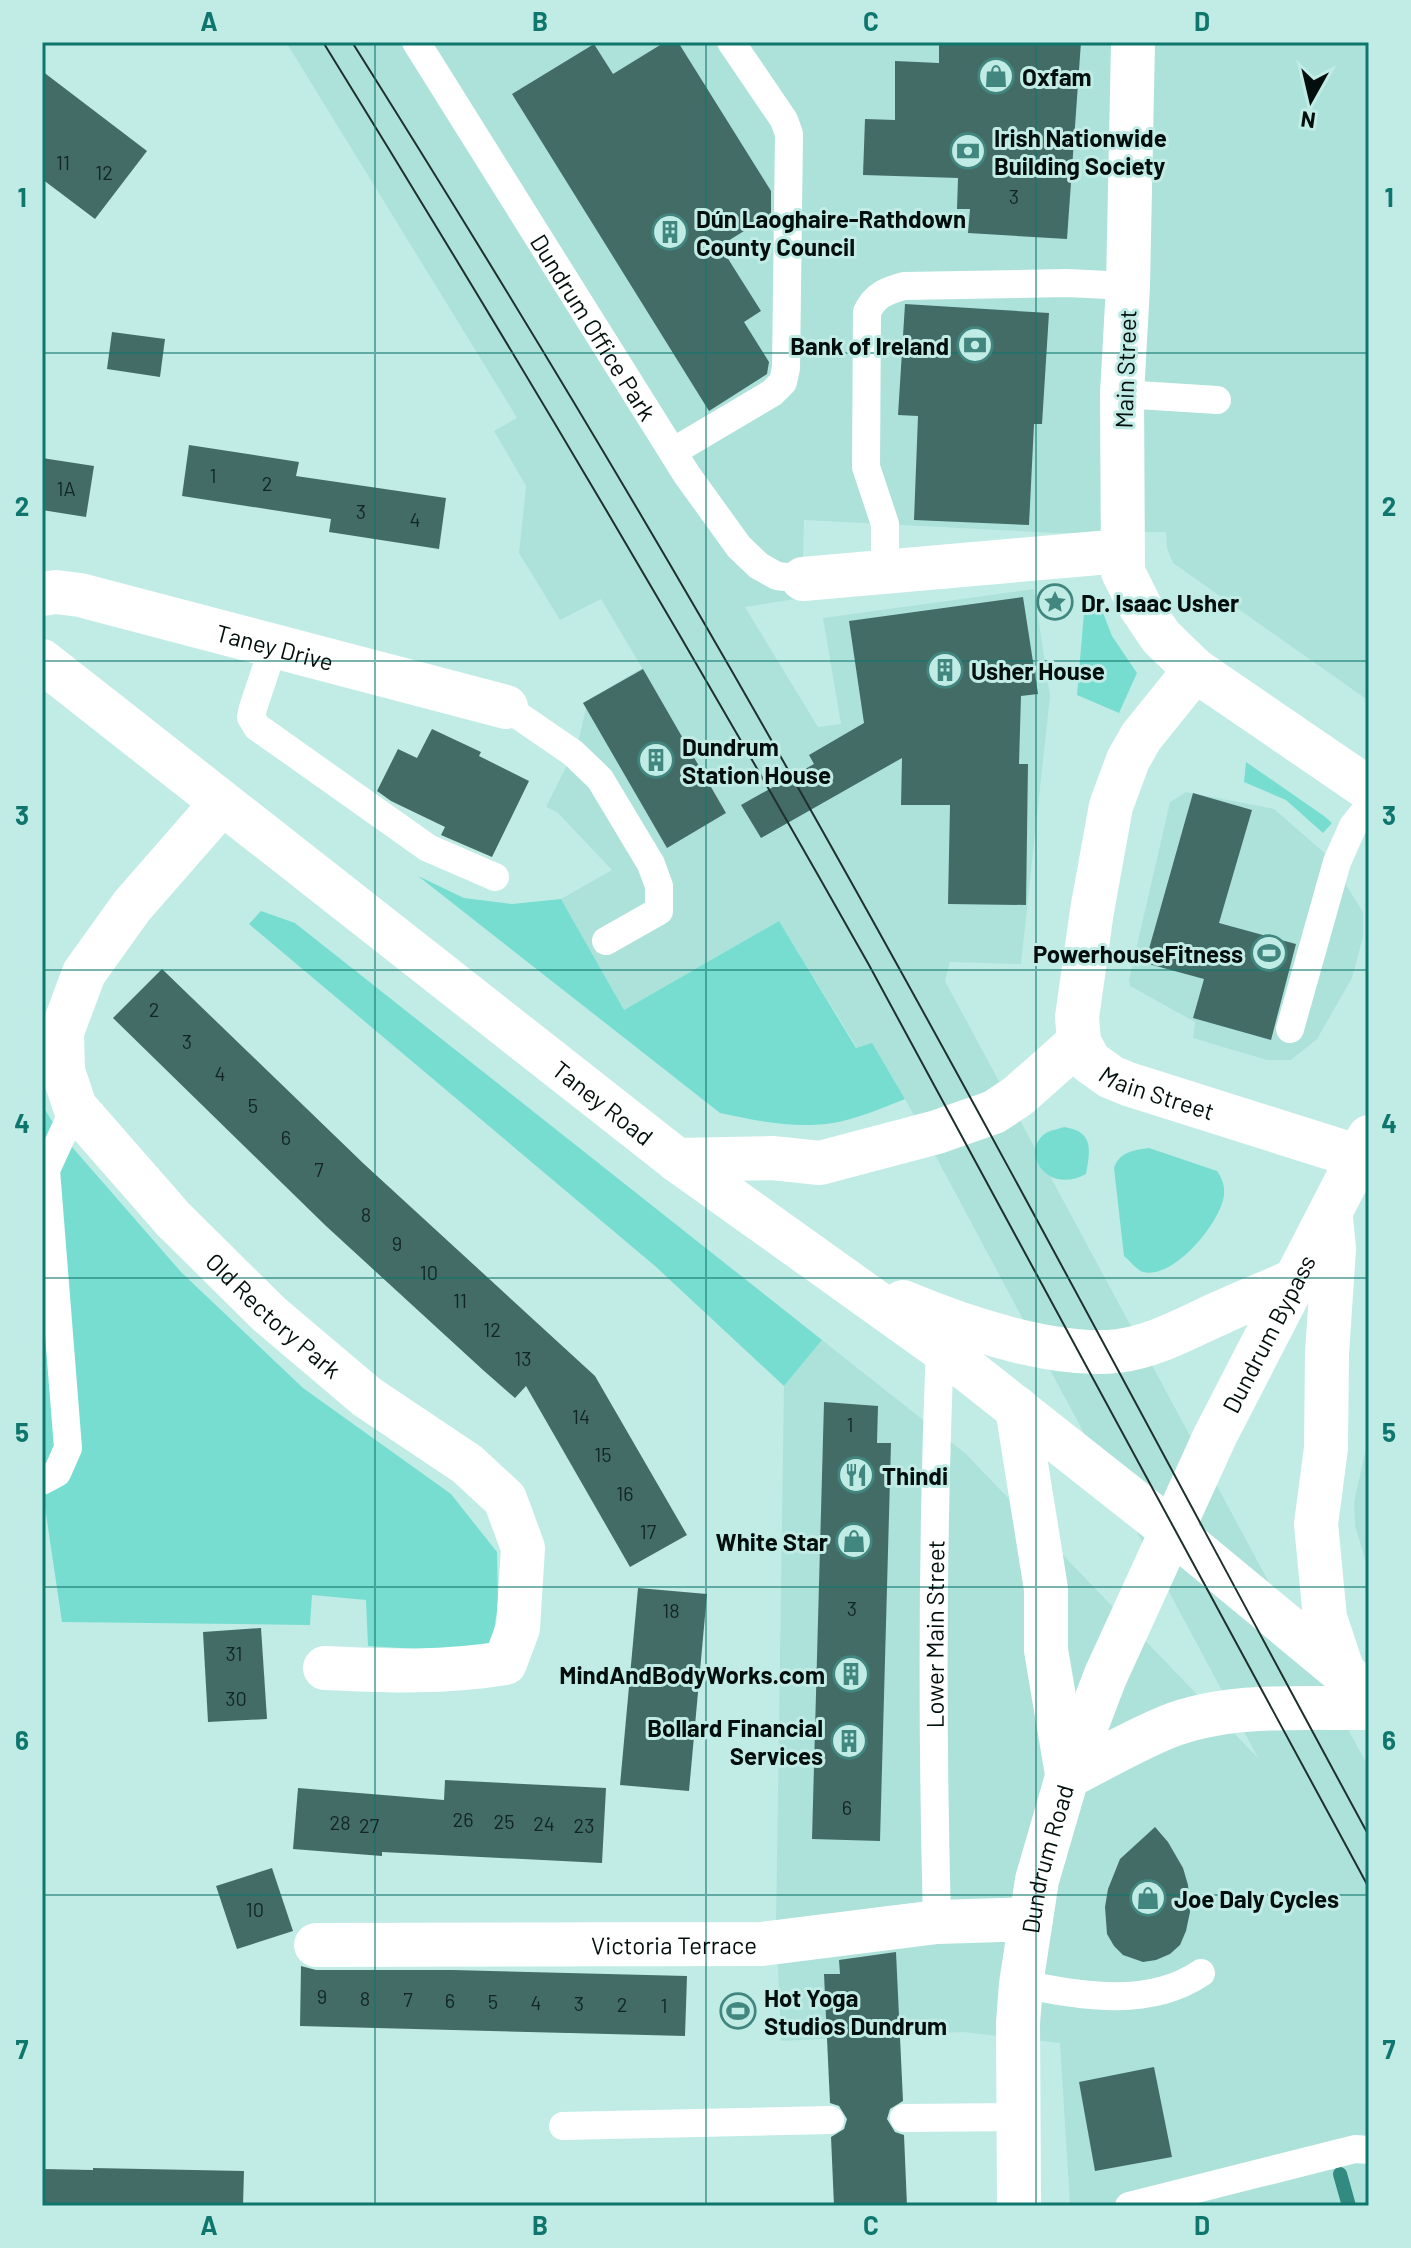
<svg xmlns="http://www.w3.org/2000/svg" width="1411" height="2248" font-family="Barlow,sans-serif">
	<style>
		.built { fill: #ade2db }
		.green { fill: #77ddd1 }
		.lines { fill: none; stroke-linecap: round; stroke-linejoin: round }
		.stream { stroke: #338a80; stroke-width: 14 }
		.building { fill: #446c67 }
		.lane { stroke: #fff; stroke-width: 28 }
		.street { stroke: #fff; stroke-width: 44 }
		.secondary { stroke: #fff; stroke-width: 44 }
		.tram { stroke: #1f302e; stroke-width: 2 }
		.grid { fill: none; stroke: #0f766e; stroke-width: 2; stroke-opacity: 0.55 }
		.labels { text-anchor: middle; dominant-baseline: central; stroke-width: 6; stroke-linejoin: round; paint-order: stroke }
		.number-label { font-size: 20px; fill: #122624 }
		.poi-label { font-size: 24px; font-weight: bold; fill: #020f0d; stroke: #c1ece6; text-anchor: start }
		.street-label { font-size: 24px; fill: #020f0d; stroke: #c1ece6 }
		.neatline { fill: none; stroke: #0f766e; stroke-width: 3 }
		.grid-label { font-size: 26px; text-anchor: middle; font-weight: bold; fill: #0f766e }
	</style>
	<rect width="100%" height="100%" fill="#c1ece6"/>
	<g class="built">
		<path d="M 286,42 L 1369,42 L 1369,701 L 1173,563 L 1167,548 L 1166,532 L 1056,533 L 804,520 L 802,598 L 745,607 L 818,727 L 841,724 L 823,618 L 1034,589 L 1050,696 L 1021,964 L 950,962 L 945,981 L 1369,1768 L 1369,2206 L 1070,2206 L 1060,2043 L 963,2032 L 781,2041 L 776,1923 L 784,1386 L 822,1340 L 965,1453 L 1258,1758 L 905,1099 L 872,1044 L 857,1048 L 779,921 L 624,1010 L 561,899 L 612,870 L 557,812 L 546,807 L 578,743 L 586,708 L 583,703 L 642,668 L 601,599 L 560,620 L 519,553 L 526,486 L 494,431 L 517,418 Z"/>
		<path d="M 1186,792 L 1274,809 L 1328,856 L 1363,912 L 1363,937 L 1352,978 L 1317,1039 L 1291,1060 L 1267,1060 L 1193,1038 L 1195,1022 L 1130,986 L 1129,980 L 1170,802 Z"/>
		<path d="M 1369,1435 L 1369,1565 L 1365,1559 L 1355,1526 L 1354,1502 Z"/>
	</g>
	<g class="green">
		<path d="M 1098,600 L 1112,636 L 1137,673 L 1119,713 L 1077,695 L 1085,601 Z"/>
		<path d="M 1246,762 L 1324,816 L 1332,823 L 1323,833 L 1286,800 L 1244,782 Z"/>
		<path d="M 418,876 L 464,898 L 512,904 L 561,899 L 624,1010 L 779,921 L 856,1048 L 872,1043 L 905,1099 C 882,1108 857,1119 833,1123 C 795,1129 757,1121 720,1113 Z"/>
		<path d="M 261,911 L 295,923 L 822,1340 L 784,1386 L 655,1266 L 249,924 Z"/>
		<path d="M 42,1105 L 59,1132 L 181,1272 L 303,1388 L 451,1494 L 497,1552 L 498,1604 L 492,1644 L 465,1652 L 368,1646 L 366,1600 L 312,1595 L 310,1625 L 62,1622 L 42,1487 Z"/>
		<path d="M 1064,1127 C 1093,1131 1091,1149 1086,1174 C 1046,1196 1019,1150 1046,1133 C 1051,1130 1059,1129 1064,1127 Z"/>
		<path d="M 1149,1148 L 1217,1171 C 1222,1178 1225,1186 1224,1195 C 1221,1222 1174,1280 1143,1272 C 1137,1270 1130,1261 1124,1256 L 1114,1168 C 1119,1152 1134,1150 1149,1148 Z"/>
	</g>
	<g class="lines">
		<path class="stream" d="M 1340,2174 L 1349,2206"/>
	</g>
	<g class="building">
		<path d="M 665,42 L 678,42 L 771,191 L 771,214 L 720,246 L 761,311 L 744,322 L 769,362 L 767,374 L 709,411 L 512,94 L 594,44 L 613,74 Z"/>
		<path d="M 939,42 L 1081,42 L 1067,239 L 968,233 L 970,209 L 957,209 L 958,178 L 863,175 L 865,119 L 895,120 L 895,61 L 939,63 Z"/>
		<path d="M 42,71 L 147,151 L 95,219 L 42,179 Z"/>
		<path d="M 905,304 L 1049,313 L 1042,424 L 1034,424 L 1029,525 L 914,520 L 918,416 L 898,415 Z"/>
		<path d="M 112,332 L 165,339 L 160,377 L 107,369 Z"/>
		<path d="M 189,445 L 299,462 L 296,476 L 446,498 L 439,549 L 329,532 L 331,519 L 182,496 Z"/>
		<path d="M 42,458 L 94,466 L 86,517 L 42,510 Z"/>
		<path d="M 1023,597 L 1038,694 L 1021,696 L 1019,764 L 1028,764 L 1026,905 L 948,904 L 950,805 L 901,805 L 902,758 L 761,838 L 741,805 L 814,764 L 809,755 L 864,723 L 849,621 Z"/>
		<path d="M 643,669 L 726,813 L 667,848 L 583,703 Z"/>
		<path d="M 432,729 L 481,752 L 479,756 L 529,781 L 492,857 L 441,835 L 445,827 L 391,801 L 377,791 L 398,749 L 417,758 Z"/>
		<path d="M 1193,793 L 1252,810 L 1219,923 L 1296,944 L 1271,1040 L 1193,1018 L 1204,979 L 1145,963 Z"/>
		<path d="M 162,969 L 364,1164 L 595,1376 L 687,1535 L 630,1567 L 526,1386 L 515,1398 L 483,1370 L 326,1226 L 113,1018 Z"/>
		<path d="M 824,1402 L 878,1406 L 877,1443 L 891,1443 L 880,1841 L 812,1839 Z"/>
		<path d="M 638,1588 L 707,1594 L 689,1791 L 620,1785 Z"/>
		<path d="M 261,1628 L 267,1719 L 208,1722 L 203,1632 Z"/>
		<path d="M 445,1780 L 606,1788 L 602,1863 L 382,1852 L 382,1856 L 293,1849 L 298,1788 L 444,1800 Z"/>
		<path d="M 1155,1827 L 1168,1842 L 1183,1868 L 1188,1885 L 1190,1912 L 1186,1931 L 1180,1945 L 1170,1954 L 1156,1960 L 1143,1962 L 1123,1955 L 1114,1946 L 1107,1934 L 1105,1907 L 1108,1889 L 1120,1859 Z"/>
		<path d="M 272,1868 L 293,1931 L 237,1949 L 216,1886 Z"/>
		<path d="M 896,1952 L 903,2101 L 890,2109 L 887,2119 L 895,2132 L 904,2135 L 907,2206 L 834,2206 L 831,2137 L 844,2129 L 847,2119 L 839,2106 L 830,2103 L 824,1974 L 840,1974 L 839,1960 Z"/>
		<path d="M 301,1966 L 316,1970 L 453,1970 L 687,1976 L 685,2036 L 300,2026 Z"/>
		<path d="M 1154,2067 L 1172,2157 L 1095,2171 L 1079,2082 Z"/>
		<path d="M 93,2168 L 244,2171 L 243,2206 L 42,2206 L 42,2169 L 93,2170 Z"/>
	</g>
	<g class="lines">
		<g class="lane">
			<path id="s1" d="M 416,42 L 687,475 L 739,547 L 759,566 L 777,576 L 803,579"/>
			<path d="M 1122,394 L 1217,400"/>
			<path d="M 674,451 L 772,393 L 783,382 L 786,368 L 789,134 L 784,120 L 731,42"/>
			<path d="M 885,574 L 885,524 L 866,467 L 867,312 C 875,295 886,291 904,286 L 1067,283 L 1128,286"/>
			<path d="M 273,648 L 253,708 L 251,717 L 257,727 L 428,848 L 495,877"/>
			<path d="M 506,707 L 573,753 L 600,779 L 651,864 L 659,886 L 659,911 L 606,941"/>
			<path d="M 1290,1029 L 1337,862 L 1353,826 L 1369,806"/>
			<path d="M 42,1481 L 57,1473 L 68,1448 L 46,1170 L 75,1107"/>
			<path id="s2" d="M 937,1922 C 932,1730 932,1539 940,1348"/>
			<path d="M 1021,1984 C 1080,1995 1148,2009 1201,1973"/>
			<path d="M 904,2118 L 1020,2117"/>
			<path d="M 563,2126 L 830,2120"/>
			<path d="M 1129,2206 L 1355,2149 L 1369,2150"/>
		</g>
		<g class="street">
			<path d="M 803,579 L 1121,551"/>
			<path id="s3" d="M 42,594 L 56,592 L 80,595 L 506,707"/>
			<path id="s4" d="M 1195,670 L 1141,737 L 1128,760 L 1111,806 L 1092,911 L 1077,1017 L 1079,1042 L 1090,1062 L 1111,1077 L 1128,1084 L 1359,1157"/>
			<path id="s5" d="M 221,804 L 132,906 L 84,973 L 62,1032 L 63,1071 L 75,1107 L 173,1219 L 269,1314 L 367,1397 L 467,1464 L 505,1499 L 523,1548 L 518,1628 L 505,1663 C 445,1673 386,1671 325,1668"/>
			<path d="M 677,1160 L 772,1158 L 820,1163 L 937,1132 L 994,1112 L 1018,1096 L 1079,1042"/>
			<path id="s6" d="M 316,1945 L 762,1944 L 937,1922 L 1031,1919"/>
		</g>
		<g class="secondary">
			<path d="M 1133,42 L 1128,286 L 1122,394 L 1123,572 L 1140,606 L 1161,637 L 1195,670 L 1369,789"/>
			<path id="s7" d="M 42,661 L 677,1160 L 940,1348 L 1173,1532 L 1369,1694"/>
			<path d="M 1331,1219 L 1334,1249 L 1327,1353 L 1326,1448 L 1316,1524 L 1325,1618 L 1344,1675"/>
			<path d="M 903,1302 C 963,1327 1053,1358 1118,1351 C 1156,1346 1188,1327 1222,1312 C 1246,1301 1271,1291 1296,1280"/>
			<path d="M 1017,1408 L 1046,1589 L 1046,1650 L 1067,1774"/>
			<path d="M 1067,1777 C 1100,1760 1133,1741 1167,1727 C 1230,1702 1303,1709 1369,1708"/>
			<path id="s8" d="M 1019,2206 L 1018,2023 L 1021,1984 L 1037,1880 L 1067,1777 L 1105,1677 L 1215,1436 L 1369,1137"/>
		</g>
		<g class="tram">
			<path d="M 323,42 C 511,346 693,653 869,965 L 1369,1888"/>
			<path d="M 352,42 C 510,293 664,548 809,807 C 1001,1147 1183,1493 1369,1836"/>
		</g>
	</g>
	<path class="grid" d="M 375,42 L 375,2206M 706,42 L 706,2206M 1036,42 L 1036,2206M 42,353 L 1369,353M 42,661 L 1369,661M 42,970 L 1369,970M 42,1278 L 1369,1278M 42,1587 L 1369,1587M 42,1895 L 1369,1895"/>
	<defs>
		<symbol id="shop-ring" viewBox="-11 -11 22 22"><circle r="9.5" fill="#c1ece6" stroke="#41877f" stroke-width="1.5"/><path d="M-5-2.5h2.3a2.7 3.5 0 0 1 5.4 0H5L5.5 6h-11ZM-1.5-2.5h3a1.5 2.3 0 0 0-3 0Z" fill="#41877f"/></symbol>
		<symbol id="bank-ring" viewBox="-11 -11 22 22"><circle r="9.5" fill="#c1ece6" stroke="#41877f" stroke-width="1.5"/><path d="M-6-4H6V4H-6ZM0-2.3a2.3 2.3 0 1 0 0 4.6a2.3 2.3 0 1 0 0-4.6Z" fill="#41877f"/></symbol>
		<symbol id="building-ring" viewBox="-11 -11 22 22"><circle r="9.5" fill="#c1ece6" stroke="#41877f" stroke-width="1.5"/><path d="M-4-6H4V6H1V3H-1V6H-4ZM-2.5-4.3h1.7v1.8h-1.7ZM.8-4.3h1.7v1.8H.8ZM-2.5-1h1.7V.8h-1.7ZM.8-1h1.7V.8H.8Z" fill="#41877f"/></symbol>
		<symbol id="sight-ring" viewBox="-11 -11 22 22"><circle r="9.5" fill="#c1ece6" stroke="#41877f" stroke-width="1.5"/><path d="M0-6L1.8-2.2L6-1.7L2.9 1.2L3.7 5.4L0 3.3L-3.7 5.4L-2.9 1.2L-6-1.7L-1.8-2.2Z" fill="#41877f"/></symbol>
		<symbol id="stadium-ring" viewBox="-11 -11 22 22"><circle r="9.5" fill="#c1ece6" stroke="#41877f" stroke-width="1.5"/><path d="M0-5a6.5 5 0 1 0 0 10a6.5 5 0 1 0 0-10ZM-3.5-1.8h7v3.6h-7Z" fill="#41877f"/></symbol>
		<symbol id="restaurant-ring" viewBox="-11 -11 22 22"><circle r="9.5" fill="#c1ece6" stroke="#41877f" stroke-width="1.5"/><path d="M-5-6h1v4h1v-4h1v4h1v-4h1v5L-1.5 .5V6h-2V.5L-5-1ZM5-6V6H3V1.5H1.5Q1.5-4 5-6Z" fill="#41877f"/></symbol>
	</defs>
	<g fill-rule="evenodd">
		<use href="#shop-ring" x="976" y="56" width="40" height="40"/>
		<use href="#bank-ring" x="948" y="131" width="40" height="40"/>
		<use href="#building-ring" x="650" y="212" width="40" height="40"/>
		<use href="#bank-ring" x="955" y="325" width="40" height="40"/>
		<use href="#sight-ring" x="1035" y="582" width="40" height="40"/>
		<use href="#building-ring" x="925" y="650" width="40" height="40"/>
		<use href="#building-ring" x="636" y="740" width="40" height="40"/>
		<use href="#stadium-ring" x="1249" y="933" width="40" height="40"/>
		<use href="#restaurant-ring" x="836" y="1455" width="40" height="40"/>
		<use href="#shop-ring" x="834" y="1521" width="40" height="40"/>
		<use href="#building-ring" x="831" y="1654" width="40" height="40"/>
		<use href="#building-ring" x="829" y="1721" width="40" height="40"/>
		<use href="#shop-ring" x="1128" y="1878" width="40" height="40"/>
		<use href="#stadium-ring" x="718" y="1991" width="40" height="40"/>
	</g>
	<g class="labels">
		<g class="number-label">
			<text x="63" y="162">11</text>
			<text x="104" y="172">12</text>
			<text x="1014" y="196">3</text>
			<text x="213" y="475">1</text>
			<text x="267" y="483">2</text>
			<text x="66" y="488">1A</text>
			<text x="361" y="511">3</text>
			<text x="415" y="519">4</text>
			<text x="154" y="1009">2</text>
			<text x="187" y="1041">3</text>
			<text x="220" y="1073">4</text>
			<text x="253" y="1105">5</text>
			<text x="286" y="1137">6</text>
			<text x="319" y="1169">7</text>
			<text x="366" y="1214">8</text>
			<text x="397" y="1243">9</text>
			<text x="429" y="1272">10</text>
			<text x="460" y="1300">11</text>
			<text x="492" y="1329">12</text>
			<text x="523" y="1358">13</text>
			<text x="581" y="1416">14</text>
			<text x="850" y="1424">1</text>
			<text x="603" y="1454">15</text>
			<text x="625" y="1493">16</text>
			<text x="648" y="1531">17</text>
			<text x="852" y="1608">3</text>
			<text x="671" y="1610">18</text>
			<text x="234" y="1653">31</text>
			<text x="236" y="1698">30</text>
			<text x="847" y="1807">6</text>
			<text x="463" y="1819">26</text>
			<text x="504" y="1821">25</text>
			<text x="340" y="1822">28</text>
			<text x="544" y="1823">24</text>
			<text x="369" y="1825">27</text>
			<text x="584" y="1825">23</text>
			<text x="255" y="1909">10</text>
			<text x="322" y="1996">9</text>
			<text x="365" y="1998">8</text>
			<text x="408" y="1999">7</text>
			<text x="450" y="2000">6</text>
			<text x="493" y="2001">5</text>
			<text x="536" y="2002">4</text>
			<text x="579" y="2003">3</text>
			<text x="622" y="2004">2</text>
			<text x="664" y="2005">1</text>
		</g>
		<g class="poi-label">
			<text x="1022" y="76">Oxfam</text>
			<text x="994" y="137">Irish Nationwide<tspan x="994" dy="28">Building Society</tspan></text>
			<text x="696" y="218">Dún Laoghaire-Rathdown<tspan x="696" dy="28">County Council</tspan></text>
			<text x="949" y="345" text-anchor="end">Bank of Ireland</text>
			<text x="1081" y="602">Dr. Isaac Usher</text>
			<text x="971" y="670">Usher House</text>
			<text x="682" y="746">Dundrum<tspan x="682" dy="28">Station House</tspan></text>
			<text x="1243" y="953" text-anchor="end">PowerhouseFitness</text>
			<text x="882" y="1475">Thindi</text>
			<text x="828" y="1541" text-anchor="end">White Star</text>
			<text x="825" y="1674" text-anchor="end">MindAndBodyWorks.com</text>
			<text x="823" y="1727" text-anchor="end">Bollard Financial<tspan x="823" dy="28">Services</tspan></text>
			<text x="1174" y="1898">Joe Daly Cycles</text>
			<text x="764" y="1997">Hot Yoga<tspan x="764" dy="28">Studios Dundrum</tspan></text>
		</g>
		<g class="street-label">
			<text stroke="none"><textPath href="#s1" startOffset="336">Dundrum Office Park</textPath></text>
			<text transform="translate(1125 369) rotate(-88)">Main Street</text>
			<text stroke="none"><textPath href="#s3" startOffset="240">Taney Drive</textPath></text>
			<text stroke="none"><textPath href="#s4" startOffset="498">Main Street</textPath></text>
			<text stroke="none"><textPath href="#s7" startOffset="714">Taney Road</textPath></text>
			<text stroke="none"><textPath href="#s5" startOffset="646">Old Rectory Park</textPath></text>
			<text stroke="none"><textPath href="#s8" startOffset="922">Dundrum Bypass</textPath></text>
			<text stroke="none"><textPath href="#s2" startOffset="288">Lower Main Street</textPath></text>
			<text stroke="none"><textPath href="#s8" startOffset="350">Dundrum Road</textPath></text>
			<text stroke="none"><textPath href="#s6" startOffset="358">Victoria Terrace</textPath></text>
		</g>
	</g>
	<rect width="1411" height="2248" fill="none" stroke="#c1ece6" stroke-width="88"/>
	<g transform="translate(1311 100) rotate(188)" stroke="#c1ece6" stroke-width="6" paint-order="stroke">
	<path d="M0-6L14 30L0 20L-14 30Z" fill="#020f0d"/>
	<text y="-12" font-size="22" font-weight="bold" text-anchor="middle" fill="#020f0d">N</text>
	</g>
	<rect x="44" y="44" width="1323" height="2160" class="neatline"/>
	<g class="grid-label">
		<text x="209" y="31">A</text>
		<text x="540" y="31">B</text>
		<text x="871" y="31">C</text>
		<text x="1202" y="31">D</text>
		<text x="22" y="207">1</text>
		<text x="1389" y="207">1</text>
		<text x="22" y="516">2</text>
		<text x="1389" y="516">2</text>
		<text x="22" y="825">3</text>
		<text x="1389" y="825">3</text>
		<text x="22" y="1133">4</text>
		<text x="1389" y="1133">4</text>
		<text x="22" y="1442">5</text>
		<text x="1389" y="1442">5</text>
		<text x="22" y="1750">6</text>
		<text x="1389" y="1750">6</text>
		<text x="22" y="2059">7</text>
		<text x="1389" y="2059">7</text>
		<text x="209" y="2235">A</text>
		<text x="540" y="2235">B</text>
		<text x="871" y="2235">C</text>
		<text x="1202" y="2235">D</text>
	</g>
</svg>
